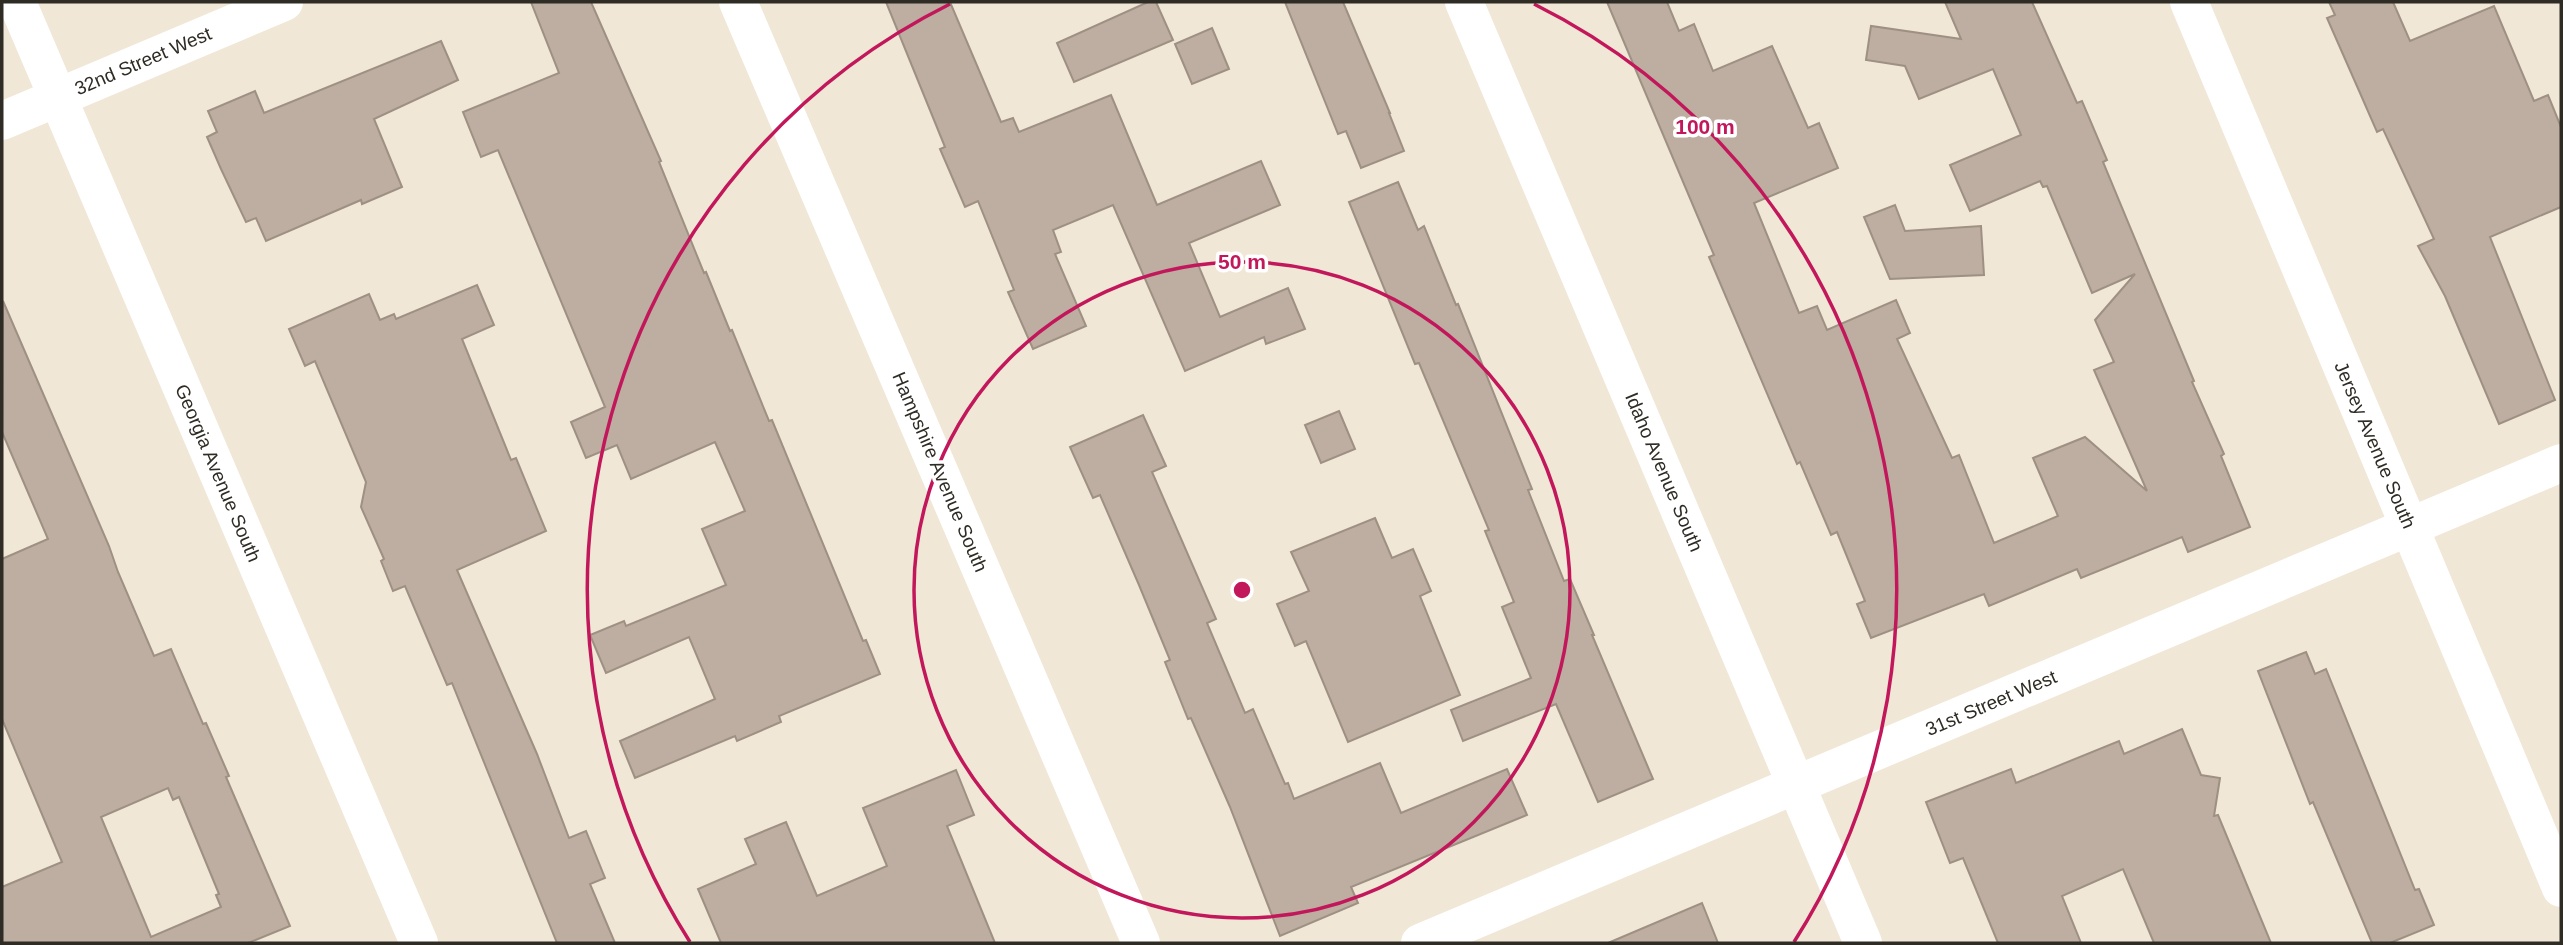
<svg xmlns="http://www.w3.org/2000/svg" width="2563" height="945" font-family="Arial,sans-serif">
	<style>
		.building { fill: #bdaea1; stroke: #9e9083; stroke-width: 2; fill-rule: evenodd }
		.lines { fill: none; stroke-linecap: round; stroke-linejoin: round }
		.minor { stroke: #fff; stroke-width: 38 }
		.ring { fill: none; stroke: #c2185b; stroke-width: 3.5 }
		.labels { text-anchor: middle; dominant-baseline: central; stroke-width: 7; stroke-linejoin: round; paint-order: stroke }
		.street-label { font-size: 19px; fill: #2f2c25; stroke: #fff }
		.centre { fill: #c2185b; stroke: #fff; stroke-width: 3.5 }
		.ring-label { font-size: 21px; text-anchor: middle; font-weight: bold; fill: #c2185b; stroke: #fff; stroke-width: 7; stroke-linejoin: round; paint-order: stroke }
	</style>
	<rect width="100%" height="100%" fill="#f0e7d6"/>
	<g class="building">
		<path d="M 531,2 L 591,2 L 661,161 L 659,162 L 704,273 L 706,272 L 730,331 L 732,330 L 769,421 L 772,420 L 863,641 L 866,640 L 880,674 L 779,716 L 781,722 L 737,741 L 735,736 L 635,778 L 620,741 L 715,699 L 689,637 L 606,673 L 590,635 L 624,621 L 626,626 L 726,585 L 702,529 L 745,511 L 715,442 L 631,479 L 617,445 L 586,458 L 571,422 L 605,407 L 498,150 L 481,157 L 463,112 L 559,73 Z"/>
		<path d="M 886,2 L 950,2 L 1001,122 L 1013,118 L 1019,132 L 1111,95 L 1157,205 L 1261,161 L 1280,205 L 1189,243 L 1220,317 L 1288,288 L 1305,329 L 1266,344 L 1264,337 L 1185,371 L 1113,205 L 1053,230 L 1061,252 L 1055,254 L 1086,326 L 1033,349 L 1008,292 L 1014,290 L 978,201 L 965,207 L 940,149 L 945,147 Z"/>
		<path d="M 1148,2 L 1156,2 L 1173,40 L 1074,82 L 1057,43 Z"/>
		<path d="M 1285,2 L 1343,2 L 1390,113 L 1389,113 L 1404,151 L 1361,168 L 1346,131 L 1338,134 Z"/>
		<path d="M 1607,2 L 1667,2 L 1679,31 L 1694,24 L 1713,71 L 1772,46 L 1808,128 L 1819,123 L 1838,168 L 1754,203 L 1799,313 L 1817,306 L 1827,330 L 1896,300 L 1910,333 L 1897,339 L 1952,458 L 1959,455 L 1994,543 L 2058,516 L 2033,458 L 2085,437 L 2147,491 L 2094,370 L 2114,362 L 2095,320 L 2135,274 L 2092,293 L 2047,186 L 2043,187 L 2040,181 L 1970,211 L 1950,165 L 2021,135 L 1993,69 L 1919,99 L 1905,66 L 1866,60 L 1871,26 L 1961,39 L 1945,2 L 2032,2 L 2077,103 L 2082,101 L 2107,160 L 2103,162 L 2194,381 L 2192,382 L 2224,454 L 2221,456 L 2250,527 L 2188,552 L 2182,537 L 2081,578 L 2077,569 L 1989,606 L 1984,594 L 1871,638 L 1857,604 L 1865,601 L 1837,532 L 1831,535 L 1800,462 L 1797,464 L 1709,257 L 1714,255 Z"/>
		<path d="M 2329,2 L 2393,2 L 2410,41 L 2494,6 L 2534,101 L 2548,95 L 2561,127 L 2561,207 L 2490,237 L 2555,400 L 2499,424 L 2445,296 L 2418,246 L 2434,239 L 2383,129 L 2377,132 L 2360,93 L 2327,18 L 2335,15 Z"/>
		<path d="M 1212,28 L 1229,69 L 1192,84 L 1175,44 Z"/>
		<path d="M 441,41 L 458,80 L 374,119 L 402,187 L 362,204 L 361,200 L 266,241 L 256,218 L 246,222 L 221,169 L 207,137 L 217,132 L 208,111 L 255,91 L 264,113 Z"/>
		<path d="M 1398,182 L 1418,230 L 1424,226 L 1456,305 L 1458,304 L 1532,489 L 1528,490 L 1564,581 L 1570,579 L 1594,635 L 1592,635 L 1653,779 L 1598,802 L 1556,704 L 1463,741 L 1451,710 L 1531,678 L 1502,607 L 1514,602 L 1485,531 L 1489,530 L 1419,363 L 1415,364 L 1349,202 Z"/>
		<path d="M 1895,205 L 1905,231 L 1981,226 L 1984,275 L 1890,279 L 1864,217 Z"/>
		<path d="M 477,285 L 494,325 L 462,339 L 511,460 L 516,458 L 546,531 L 457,570 L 537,754 L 569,838 L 586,831 L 605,878 L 590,884 L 615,943 L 557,943 L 452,683 L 447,685 L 405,586 L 393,591 L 381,561 L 384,559 L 361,507 L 366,482 L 315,361 L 305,366 L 289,329 L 369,294 L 380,320 L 394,314 L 396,319 Z"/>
		<path d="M 3,301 L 109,546 L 118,572 L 154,656 L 171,649 L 203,724 L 206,723 L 229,776 L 226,777 L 290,926 L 248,943 L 2,943 L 2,887 L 62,862 L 2,719 L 2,559 L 48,539 L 2,432 ZM 168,788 L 173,800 L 179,797 L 219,894 L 216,895 L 221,907 L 151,937 L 101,817 Z"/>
		<path d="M 1339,411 L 1355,449 L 1321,463 L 1305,425 Z"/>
		<path d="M 1143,415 L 1166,466 L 1152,472 L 1216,619 L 1207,623 L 1245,713 L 1253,709 L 1285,784 L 1288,783 L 1294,799 L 1380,763 L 1401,813 L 1507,769 L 1527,815 L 1351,887 L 1358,903 L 1280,936 L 1230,807 L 1191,718 L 1188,719 L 1165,662 L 1170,660 L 1139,585 L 1100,495 L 1093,498 L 1070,447 Z"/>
		<path d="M 1375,518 L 1392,558 L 1413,549 L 1431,591 L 1420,596 L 1460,695 L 1348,742 L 1306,641 L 1295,646 L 1277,604 L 1309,591 L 1291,552 Z"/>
		<path d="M 2306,652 L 2315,674 L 2326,669 L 2415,890 L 2419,889 L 2434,925 L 2390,943 L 2372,943 L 2313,802 L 2310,804 L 2258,671 Z"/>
		<path d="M 2182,729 L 2201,775 L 2220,778 L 2214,816 L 2218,815 L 2271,943 L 2154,943 L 2123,869 L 2062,896 L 2081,943 L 1998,943 L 1963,858 L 1950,863 L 1926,802 L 2011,769 L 2016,783 L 2119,741 L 2124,754 Z"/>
		<path d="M 956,770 L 974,815 L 947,826 L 995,943 L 721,943 L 698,889 L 756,864 L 745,839 L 786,822 L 817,896 L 887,866 L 863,808 Z"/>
		<path d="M 1702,903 L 1718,943 L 1608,943 Z"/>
	</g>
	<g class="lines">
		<g class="minor">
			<path d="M 17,2 L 419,943"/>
			<path d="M 738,2 L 1141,943"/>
			<path d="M 1464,2 L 1863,943"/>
			<path d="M 2189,2 L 2561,888"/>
			<path d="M 2,121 L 284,2"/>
			<path d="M 1420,943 L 2561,463"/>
		</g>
	</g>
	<g class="ring">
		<circle cx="1242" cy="590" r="328"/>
		<path d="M690 942A655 655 0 0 1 950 4M1534 4A655 655 0 0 1 1794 942"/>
	</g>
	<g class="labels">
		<g class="street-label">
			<text transform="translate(143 61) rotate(-23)">32nd Street West</text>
			<text transform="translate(2375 445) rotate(67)">Jersey Avenue South</text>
			<text transform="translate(940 472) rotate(67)">Hampshire Avenue South</text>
			<text transform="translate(1664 472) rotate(67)">Idaho Avenue South</text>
			<text transform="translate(218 473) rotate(67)">Georgia Avenue South</text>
			<text transform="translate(1991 703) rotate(-23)">31st Street West</text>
		</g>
	</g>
	<circle cx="1242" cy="590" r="10" class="centre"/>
	<g class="ring-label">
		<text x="1705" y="134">100 m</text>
		<text x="1242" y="269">50 m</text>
	</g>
	<rect width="2563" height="945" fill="none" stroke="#2f2c25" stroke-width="7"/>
</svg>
